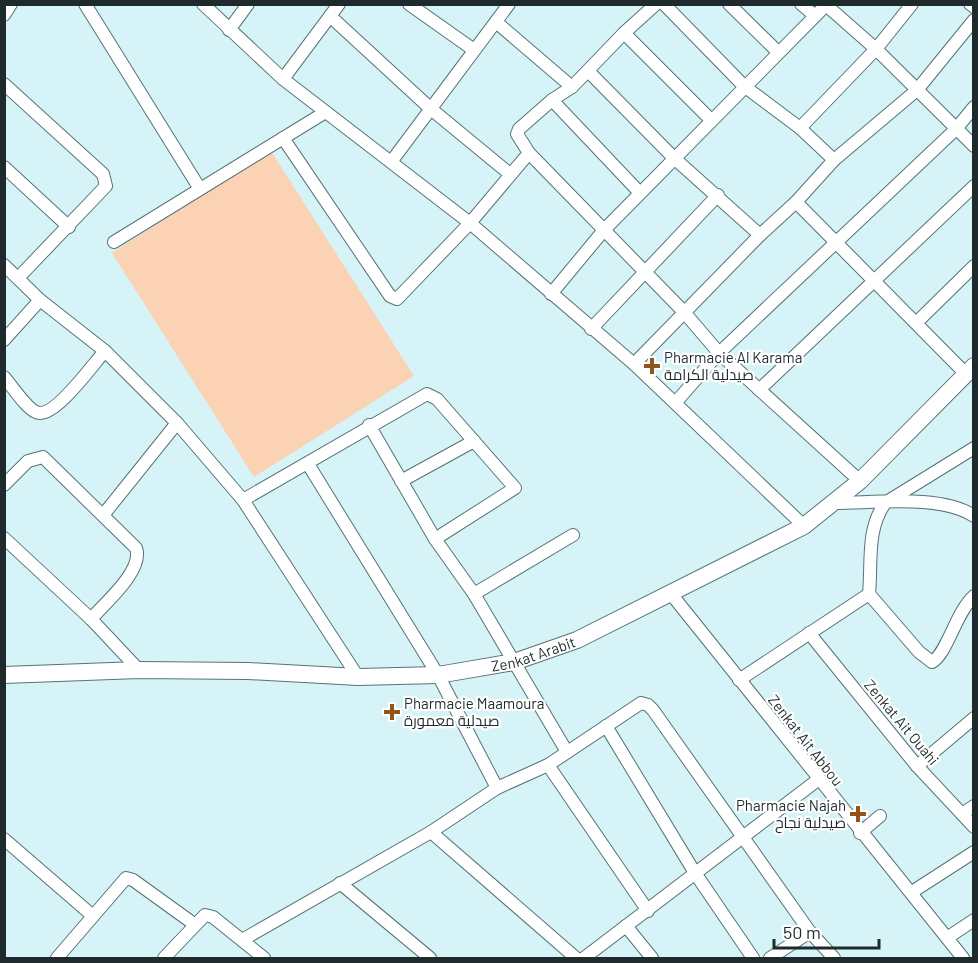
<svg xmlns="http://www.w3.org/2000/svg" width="978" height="963" font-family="Barlow,Cairo,sans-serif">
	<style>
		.green { fill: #fbd2b4 }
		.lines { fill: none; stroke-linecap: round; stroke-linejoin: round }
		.street-casing { stroke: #577275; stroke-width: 14 }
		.secondary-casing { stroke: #577275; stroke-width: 18 }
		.street { stroke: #fff; stroke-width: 12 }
		.secondary { stroke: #fff; stroke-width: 16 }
		.poi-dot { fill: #93541b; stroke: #fff; stroke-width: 2 }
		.labels { text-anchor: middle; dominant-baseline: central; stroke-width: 4.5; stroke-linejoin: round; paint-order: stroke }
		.poi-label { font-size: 15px; fill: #1e2a2b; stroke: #fff; text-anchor: start }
		.street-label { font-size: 15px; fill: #1e2a2b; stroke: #fff }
	</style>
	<rect width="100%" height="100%" fill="#d6f4f7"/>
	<path class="green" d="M 271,151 L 414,376 L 254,477 L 112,253 Z"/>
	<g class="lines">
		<defs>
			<g id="street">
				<path d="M 85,4 L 200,189"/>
				<path d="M 203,4 L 283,79 L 470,223 L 634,364 L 804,526"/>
				<path d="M 409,4 L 474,50"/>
				<path d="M 664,4 L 744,86 L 800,128 L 834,160"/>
				<path d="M 729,4 L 778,52"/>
				<path d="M 801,4 L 814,15"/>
				<path d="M 970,4 L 974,7"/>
				<path d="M 826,5 L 876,49 L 974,146"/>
				<path d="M 4,15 L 11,4"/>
				<path d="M 330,16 L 431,109 L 510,174"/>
				<path d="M 496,22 L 572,87"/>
				<path d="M 229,30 L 248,4"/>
				<path d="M 624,33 L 711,120"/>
				<path d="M 588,71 L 674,158 L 760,235"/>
				<path d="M 283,79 L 339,4"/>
				<path d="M 4,84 L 103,174 L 106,186 L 18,278"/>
				<path d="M 552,100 L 640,193"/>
				<path d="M 800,128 L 876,49 L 912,4"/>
				<path d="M 283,138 L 390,296 L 397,299 L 470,223 L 529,153 L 517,134 L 519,129 L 552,100 L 572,87 L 624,33 L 656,4"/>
				<path d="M 529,153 L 684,312 L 719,353 L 860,481"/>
				<path d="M 391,162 L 509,4"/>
				<path d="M 4,167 L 69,227"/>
				<path d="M 796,202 L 966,374"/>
				<path d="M 114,242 L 324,113"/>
				<path d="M 4,265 L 40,300 L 105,351 L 177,423 L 243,500 L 358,677"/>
				<path d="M 551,294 L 604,230 L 827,4"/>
				<path d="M 916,323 L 974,266"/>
				<path d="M 591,329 L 718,195"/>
				<path d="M 4,340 L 40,300"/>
				<path d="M 634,364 L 760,235 L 796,202 L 834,160 L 917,90 L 974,20"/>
				<path d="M 4,377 C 13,387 25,407 36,412 C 53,421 93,364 105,351"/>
				<path d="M 759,390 L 974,186"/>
				<path d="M 676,402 L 719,353 L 956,129 L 974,107"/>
				<path d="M 369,425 L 435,539 L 474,594 L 567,752"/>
				<path d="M 974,448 L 885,503 C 866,530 872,563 869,594 L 919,652 L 932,662 C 947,654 956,612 974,596"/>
				<path d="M 308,464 L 438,675 L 497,788"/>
				<path d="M 401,481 L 474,441"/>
				<path d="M 4,485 L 28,461 L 43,457 L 136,548 C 144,570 106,602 91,619"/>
				<path d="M 243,500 L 427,394 L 437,399 L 515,488 L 435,539"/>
				<path d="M 835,503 C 874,503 941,494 974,516"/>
				<path d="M 104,514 L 177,423"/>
				<path d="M 4,538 L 91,619 L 139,670"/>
				<path d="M 474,594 L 573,535"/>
				<path d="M 672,595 L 963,958"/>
				<path d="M 809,633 L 917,766 L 974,827"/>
				<path d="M 739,680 L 869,594"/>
				<path d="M 606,726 L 695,873 L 753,958"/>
				<path d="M 548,765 L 648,911"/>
				<path d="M 917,766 L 974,718"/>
				<path d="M 962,814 L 974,806"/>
				<path d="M 431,832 L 576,958"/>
				<path d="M 860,833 L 880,816"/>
				<path d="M 4,839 L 93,916"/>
				<path d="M 340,883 L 430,958"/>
				<path d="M 912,892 L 974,852"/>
				<path d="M 626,926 L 652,958"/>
				<path d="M 947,938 L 974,920"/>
				<path d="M 242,940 L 431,832 L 497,788 L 548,765 L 641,703 L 648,705 L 653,710 L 810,932 L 834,958"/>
				<path d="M 57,958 L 126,878 L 133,880 L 194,924"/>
				<path d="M 164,958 L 205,915 L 213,917 L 264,958"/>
				<path d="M 584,958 L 819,779"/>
				<path d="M 770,958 L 810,932"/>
			</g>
			<g id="secondary">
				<path id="s1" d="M 4,675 L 139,670 L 248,671 L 358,677 L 438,675 L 514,662 L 577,640 L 804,526 L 860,481 L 974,366"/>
			</g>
		</defs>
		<use href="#street" class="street-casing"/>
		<use href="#secondary" class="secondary-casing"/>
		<use href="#street" class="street"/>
		<use href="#secondary" class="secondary"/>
	</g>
	<g class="poi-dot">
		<path d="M649 357h6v6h6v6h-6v6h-6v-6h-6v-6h6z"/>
		<path d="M389 703h6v6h6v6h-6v6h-6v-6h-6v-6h6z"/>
		<path d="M855 805h6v6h6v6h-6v6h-6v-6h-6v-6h6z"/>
	</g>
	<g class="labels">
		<g class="poi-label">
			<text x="664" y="357">Pharmacie Al Karama<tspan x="664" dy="17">صيدلية الكرامة</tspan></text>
			<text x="404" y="703">Pharmacie Maamoura<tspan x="404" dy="17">صيدلية معمورة</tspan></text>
			<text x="846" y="805" text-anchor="end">Pharmacie Najah<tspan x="846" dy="17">صيدلية نجاح</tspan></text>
		</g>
		<g class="street-label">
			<text stroke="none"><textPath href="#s1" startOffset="532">Zenkat Arabit</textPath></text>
			<text transform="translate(902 722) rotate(50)">Zenkat Ait Ouahi</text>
			<text transform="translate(806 740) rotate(52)">Zenkat Ait Abbou</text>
		</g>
	</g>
	<rect width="978" height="963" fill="none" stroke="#1e2a2b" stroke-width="12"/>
	<path d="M774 939v9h105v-9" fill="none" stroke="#1e2a2b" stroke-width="3"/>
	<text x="783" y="939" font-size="18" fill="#1e2a2b" stroke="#ffffff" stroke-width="4.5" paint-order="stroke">50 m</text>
</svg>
